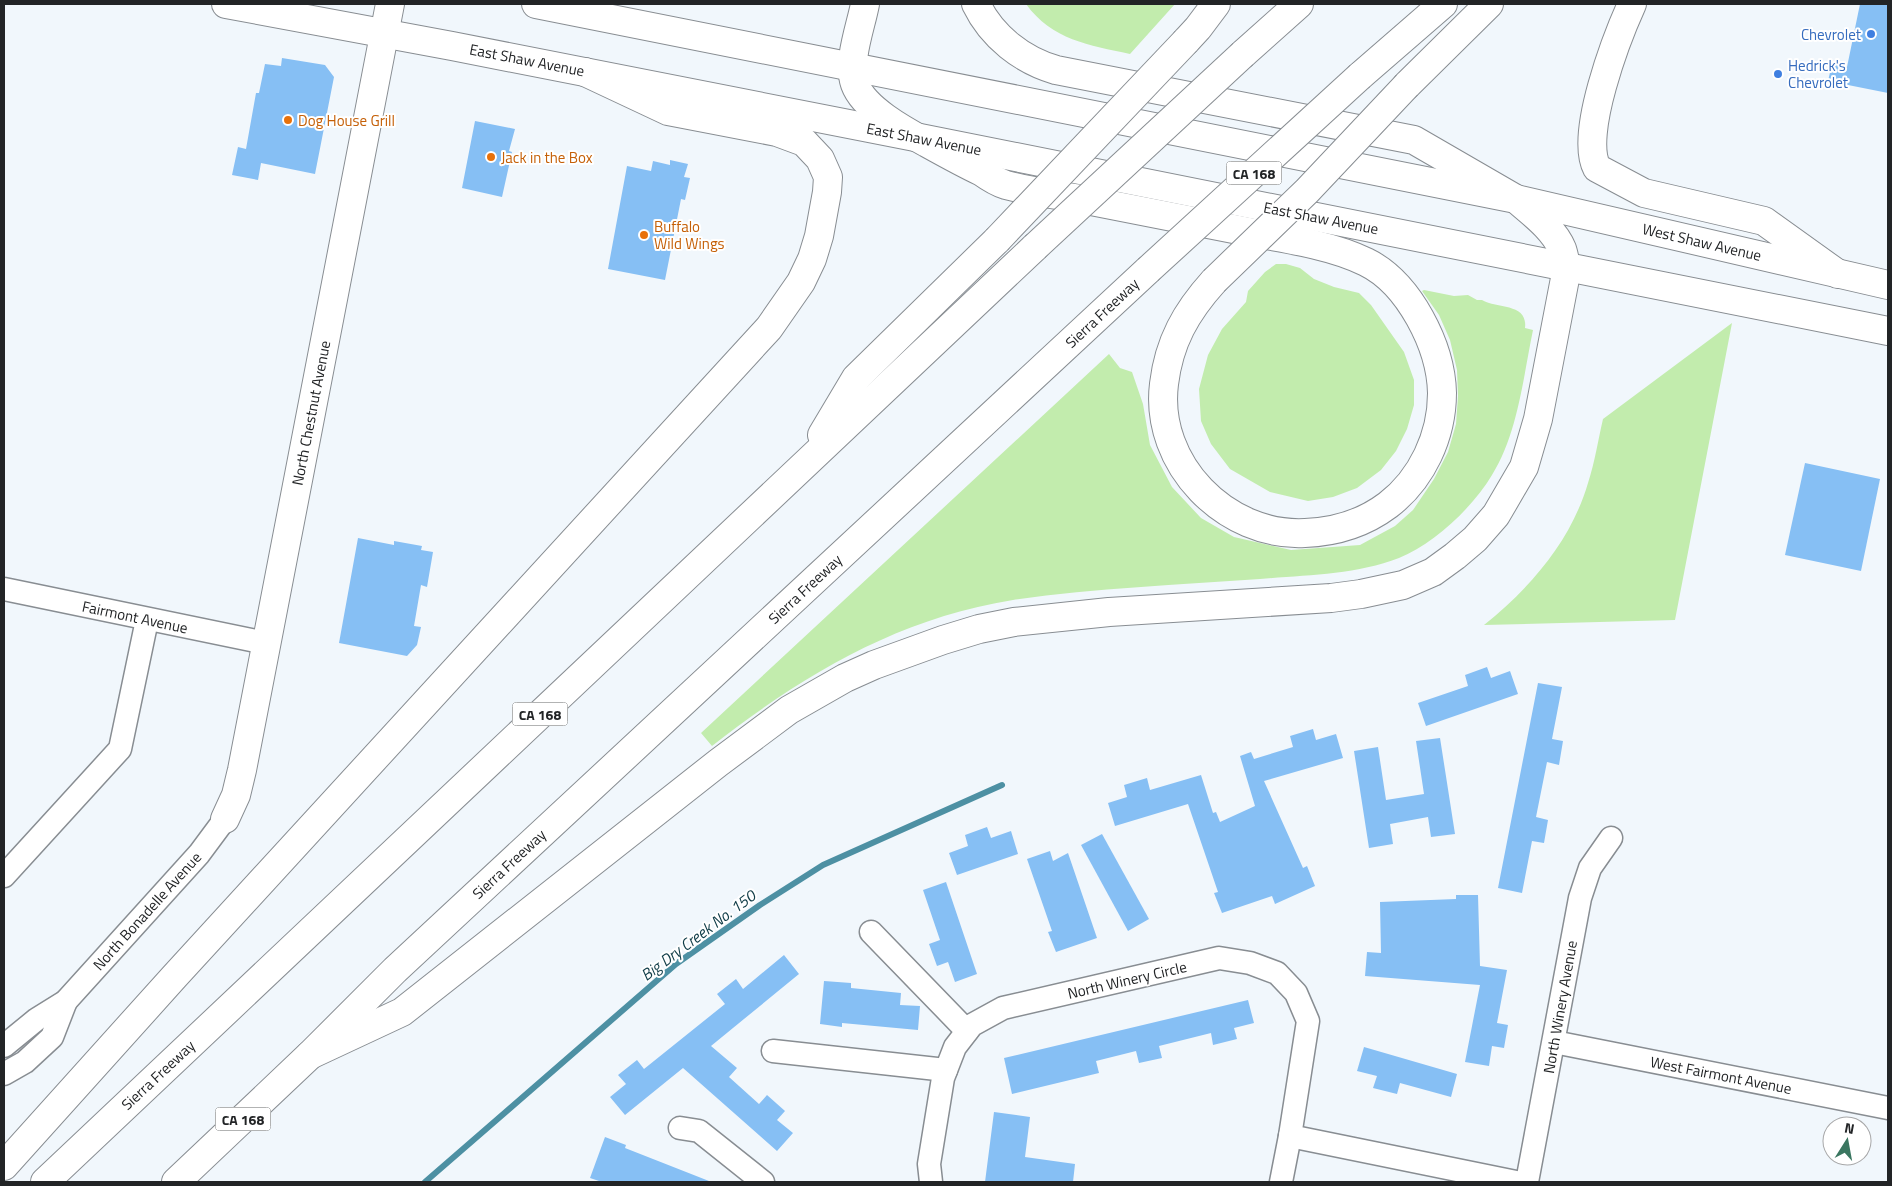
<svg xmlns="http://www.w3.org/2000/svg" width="1892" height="1186" font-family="'Titillium Web',sans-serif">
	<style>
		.green { fill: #c2ecad }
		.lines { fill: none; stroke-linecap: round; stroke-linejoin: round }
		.stream { stroke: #4d90a3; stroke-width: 6 }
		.building { fill: #86bff4 }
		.street-casing { stroke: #888d92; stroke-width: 25 }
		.secondary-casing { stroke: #888d92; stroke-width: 30 }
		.primary-casing { stroke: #888d92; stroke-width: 30 }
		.highway-casing { stroke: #888d92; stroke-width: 30 }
		.street { stroke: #fff; stroke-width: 22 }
		.secondary { stroke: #fff; stroke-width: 28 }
		.primary { stroke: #fff; stroke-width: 28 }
		.highway { stroke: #fff; stroke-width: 28 }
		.highway-bridge-casing { stroke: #888d92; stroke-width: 30; stroke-linecap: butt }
		.highway-bridge { stroke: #fff; stroke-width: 28 }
		.shop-dot { fill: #3f7fe0; stroke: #fff; stroke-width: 2 }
		.food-dot { fill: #e8710a; stroke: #fff; stroke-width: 2 }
		.labels { text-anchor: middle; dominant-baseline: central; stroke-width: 4; stroke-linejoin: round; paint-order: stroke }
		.shield { fill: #fff; stroke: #646667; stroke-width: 1 }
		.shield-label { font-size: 14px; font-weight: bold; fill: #222426 }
		.shop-label { font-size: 15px; fill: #366cbe; stroke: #fff; text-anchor: end }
		.street-label { font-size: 15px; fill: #222426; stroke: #fff }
		.food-label { font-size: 15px; fill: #c56008; stroke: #fff; text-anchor: start }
		.water-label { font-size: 16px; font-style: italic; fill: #0e3b46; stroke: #fff }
	</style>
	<rect width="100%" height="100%" fill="#f1f7fc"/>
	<g class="green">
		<path d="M 1026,4 L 1175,4 L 1130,54 C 1089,45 1052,40 1026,4 Z"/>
		<path d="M 1276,264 L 1286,264 L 1300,268 L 1314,279 L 1334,287 L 1359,293 L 1371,305 L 1404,352 L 1414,380 L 1414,405 L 1407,429 L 1396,451 L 1381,470 L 1357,488 L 1333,497 L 1308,501 L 1270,492 L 1230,469 L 1211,444 L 1201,421 L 1199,389 L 1208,355 L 1222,329 L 1246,302 L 1248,291 L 1265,272 Z"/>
		<path d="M 1424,290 L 1454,296 L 1468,295 L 1477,300 L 1482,300 C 1498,309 1528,303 1525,328 L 1533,330 C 1523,378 1518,433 1492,475 C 1473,507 1434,544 1399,558 C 1355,575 1306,575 1260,579 C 1178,585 1094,588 1013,600 C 896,619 803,675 712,746 L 701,733 L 1109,354 L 1120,368 L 1132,372 L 1143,404 L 1150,445 L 1172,487 L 1201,518 L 1234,537 L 1291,550 L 1360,545 L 1395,526 L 1413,510 L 1434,479 L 1448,452 L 1456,424 L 1458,396 L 1457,370 L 1450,340 L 1439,315 L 1422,291 Z"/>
		<path d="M 1732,323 L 1675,620 L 1484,625 C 1531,587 1571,541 1588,483 C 1595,462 1598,440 1603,419 Z"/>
	</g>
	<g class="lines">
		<path class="stream" d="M 425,1182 L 676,964 L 760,905 L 823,865 L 1002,785"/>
	</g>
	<g class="building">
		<path d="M 1860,4 L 1888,4 L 1888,93 L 1828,81 L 1832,64 L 1847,67 Z"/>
		<path d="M 282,58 L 325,65 L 334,77 L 315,174 L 261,163 L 258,180 L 232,175 L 238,147 L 246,149 L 256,93 L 259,93 L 265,64 L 281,66 Z"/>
		<path d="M 475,121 L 515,129 L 509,151 L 512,152 L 502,197 L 462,188 Z"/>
		<path d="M 670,160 L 688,164 L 684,177 L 690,178 L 685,200 L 681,199 L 665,280 L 608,269 L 627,166 L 651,171 L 653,161 L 670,165 Z"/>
		<path d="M 1805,463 L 1880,479 L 1861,571 L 1785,555 Z"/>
		<path d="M 358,538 L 394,545 L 394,541 L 422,546 L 421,550 L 433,552 L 427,587 L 421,585 L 414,626 L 421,627 L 417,645 L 407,656 L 339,643 Z"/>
		<path d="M 1487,667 L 1491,678 L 1510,671 L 1518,694 L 1426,726 L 1418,703 L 1468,686 L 1465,675 Z"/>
		<path d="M 1538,683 L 1562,687 L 1552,739 L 1563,741 L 1559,765 L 1547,762 L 1536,817 L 1548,820 L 1544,843 L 1532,841 L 1522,893 L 1498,888 Z"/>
		<path d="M 1313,729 L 1316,740 L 1336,734 L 1343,758 L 1264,781 L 1303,868 L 1307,866 L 1315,886 L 1275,904 L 1272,896 L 1222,913 L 1214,893 L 1218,892 L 1188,804 L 1115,826 L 1108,803 L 1127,797 L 1124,785 L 1147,778 L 1150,790 L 1201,775 L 1213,813 L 1216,812 L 1220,822 L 1255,806 L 1240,756 L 1251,752 L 1254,759 L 1293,747 L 1290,736 Z"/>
		<path d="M 1440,738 L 1455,834 L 1431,837 L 1428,817 L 1390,824 L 1393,844 L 1369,848 L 1354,751 L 1378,747 L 1386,800 L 1424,794 L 1416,741 Z"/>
		<path d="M 987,827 L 991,838 L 1011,831 L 1018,854 L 957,875 L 949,853 L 968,846 L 965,835 Z"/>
		<path d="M 1102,834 L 1149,919 L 1128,931 L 1081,845 Z"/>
		<path d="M 1050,851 L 1053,861 L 1068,853 L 1097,938 L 1056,952 L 1048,932 L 1052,931 L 1027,859 Z"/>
		<path d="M 946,882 L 977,974 L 955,982 L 948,962 L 937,966 L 929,944 L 940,940 L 923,890 Z"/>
		<path d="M 1456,895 L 1478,895 L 1480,966 L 1507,970 L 1497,1023 L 1508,1025 L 1504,1048 L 1492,1046 L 1489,1066 L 1465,1062 L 1480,985 L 1365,976 L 1367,952 L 1381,953 L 1380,902 L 1456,899 Z"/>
		<path d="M 784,955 L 799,974 L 711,1046 L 737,1068 L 729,1077 L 759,1104 L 767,1095 L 785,1111 L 777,1120 L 793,1133 L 777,1151 L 683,1068 L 625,1115 L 610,1097 L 626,1084 L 618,1075 L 637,1060 L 644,1069 L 725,1004 L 717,994 L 736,979 L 743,989 Z"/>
		<path d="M 824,981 L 851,983 L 851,988 L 901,993 L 900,1005 L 920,1006 L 918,1030 L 842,1023 L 842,1027 L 820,1024 Z"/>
		<path d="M 1248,1000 L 1254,1023 L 1234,1028 L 1237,1039 L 1213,1045 L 1211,1033 L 1159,1046 L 1162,1058 L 1139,1063 L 1136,1051 L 1096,1061 L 1099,1073 L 1012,1094 L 1004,1058 Z"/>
		<path d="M 1364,1047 L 1457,1074 L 1451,1097 L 1400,1083 L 1397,1094 L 1373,1088 L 1377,1076 L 1357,1071 Z"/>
		<path d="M 994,1112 L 1030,1117 L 1025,1157 L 1075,1164 L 1073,1182 L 985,1182 Z"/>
		<path d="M 605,1137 L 626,1145 L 625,1148 L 709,1181 L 709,1182 L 602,1182 L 590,1178 Z"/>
	</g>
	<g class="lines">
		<defs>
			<g id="street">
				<path d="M 4,589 L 266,643"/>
				<path d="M 4,876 L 120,749 L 147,620"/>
				<path d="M 871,932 L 967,1031"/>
				<path d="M 1554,1042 L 1888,1108"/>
				<path d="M 4,1046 L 37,1019 L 66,1001 L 199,854 L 225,819"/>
				<path d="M 773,1051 L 946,1070"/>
				<path d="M 4,1074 L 25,1062 L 52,1037 L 66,1001"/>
				<path d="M 680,1128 L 699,1131 L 763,1182"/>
				<path d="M 1290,1136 L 1516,1182"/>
				<path d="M 931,1182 L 929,1164 L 943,1078 L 955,1047 L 972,1025 L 1003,1008 L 1219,958 L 1250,963 L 1277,973 L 1296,993 L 1308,1021 L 1290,1136 L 1281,1182"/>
				<path d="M 1527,1182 L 1580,898 L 1590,868 L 1611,838"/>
			</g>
			<path id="secondary" d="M 225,819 L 236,795 L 242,770 L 390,4"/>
			<g id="primary">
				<path d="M 226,4 L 452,46 L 915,137 L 1888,331"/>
				<path d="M 536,4 L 1516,199 L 1888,285"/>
			</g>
			<g id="highway">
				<path d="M 865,4 C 861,26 847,62 855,84 C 864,109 905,131 927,143 C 945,153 963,163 982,172 C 989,177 997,182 1006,185 C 1032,192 1060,195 1086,200 C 1142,211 1198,222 1254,233 C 1289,239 1334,246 1366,262 C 1409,283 1441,346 1442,393 C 1442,436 1422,479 1388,505 C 1364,523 1334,532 1305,533 C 1226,537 1154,464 1164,384 C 1169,342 1186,312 1214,281"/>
				<path d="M 1632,4 C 1617,37 1579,135 1597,168 L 1644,193 L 1764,221 L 1838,274"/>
				<path d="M 1186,41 L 1198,28 L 1216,4"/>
				<path d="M 1243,54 L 1299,4"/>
				<path d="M 1360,76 L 1443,4"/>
				<path d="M 1407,85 L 1489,4"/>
				<path d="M 822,435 L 856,378 L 997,240"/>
				<path d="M 310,1055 L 402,1012 L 718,763 L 789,710 L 845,678 L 874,665 L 943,640 L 979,629 L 1014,622 L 1109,612 L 1331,598 L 1361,594 L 1403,585 L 1433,572 L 1455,556 L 1475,539 L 1496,515 L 1524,467 L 1538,419 L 1567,268 C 1565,262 1564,255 1562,249 C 1554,229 1532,213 1516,199 L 1414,140 L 1056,70 C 1022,60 992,37 976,4"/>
				<path d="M 4,1166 L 174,977 L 769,328 L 801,282 L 812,259 L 819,236 L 827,192 L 828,177 L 820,159 L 804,142 L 777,132 L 668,111 L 585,72"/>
				<path d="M 45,1182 L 1035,247"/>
				<path d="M 176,1182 L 310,1055 L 395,970 L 1148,270"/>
			</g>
		</defs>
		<use href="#street" class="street-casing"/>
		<use href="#secondary" class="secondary-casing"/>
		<use href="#primary" class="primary-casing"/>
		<use href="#highway" class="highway-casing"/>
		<use href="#street" class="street"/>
		<use href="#secondary" class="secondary"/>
		<use href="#primary" class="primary"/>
		<use href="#highway" class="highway"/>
		<defs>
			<g id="highway-bridge">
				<path d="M 997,240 L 1186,41"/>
				<path d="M 1035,247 L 1243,54"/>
				<path d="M 1148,270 L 1360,76"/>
				<path d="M 1214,281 L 1307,191 L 1407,85"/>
			</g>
		</defs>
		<use href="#highway-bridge" class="highway-bridge-casing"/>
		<use href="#highway-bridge" class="highway-bridge"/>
	</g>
	<g class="shop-dot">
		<circle cx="1871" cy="34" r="5"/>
		<circle cx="1778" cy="74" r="5"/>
	</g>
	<g class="food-dot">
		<circle cx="288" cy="120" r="5"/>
		<circle cx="491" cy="157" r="5"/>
		<circle cx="644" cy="235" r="5"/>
	</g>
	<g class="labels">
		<g class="shield">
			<rect x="1226.5" y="161.5" width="55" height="23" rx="4"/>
			<rect x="512.5" y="702.5" width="55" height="23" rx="4"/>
			<rect x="215.5" y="1107.5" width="55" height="23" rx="4"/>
		</g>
		<g class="shield-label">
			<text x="1254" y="173">CA 168</text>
			<text x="540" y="714">CA 168</text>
			<text x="243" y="1119">CA 168</text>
		</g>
		<g class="shop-label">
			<text x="1861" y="34">Chevrolet</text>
			<text x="1788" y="65" text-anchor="start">Hedrick's<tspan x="1788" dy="17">Chevrolet</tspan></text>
		</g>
		<g class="street-label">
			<text transform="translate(527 60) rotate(11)">East Shaw Avenue</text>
			<text transform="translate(924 139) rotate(11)">East Shaw Avenue</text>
			<text transform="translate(1321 218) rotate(11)">East Shaw Avenue</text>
			<text transform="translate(1702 242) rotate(13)">West Shaw Avenue</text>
			<text transform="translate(1102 313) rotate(-43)">Sierra Freeway</text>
			<text transform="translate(311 413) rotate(-79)">North Chestnut Avenue</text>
			<text transform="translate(805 589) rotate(-43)">Sierra Freeway</text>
			<text transform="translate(135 617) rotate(12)">Fairmont Avenue</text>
			<text transform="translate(509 864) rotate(-43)">Sierra Freeway</text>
			<text transform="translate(147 911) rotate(-48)">North Bonadelle Avenue</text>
			<text transform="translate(1127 980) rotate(-13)">North Winery Circle</text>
			<text transform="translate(1560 1007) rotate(-80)">North Winery Avenue</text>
			<text transform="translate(158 1075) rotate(-43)">Sierra Freeway</text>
			<text transform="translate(1721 1075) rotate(11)">West Fairmont Avenue</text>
		</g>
		<g class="food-label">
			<text x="298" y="120">Dog House Grill</text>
			<text x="501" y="157">Jack in the Box</text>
			<text x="654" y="226">Buffalo<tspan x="654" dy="17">Wild Wings</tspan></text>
		</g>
		<g class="water-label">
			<text transform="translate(698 935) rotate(-37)">Big Dry Creek No. 150</text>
		</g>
	</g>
	<rect width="1892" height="1186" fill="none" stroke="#222426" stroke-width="10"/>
	<g transform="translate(1847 1141) rotate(11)"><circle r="24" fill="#ffffff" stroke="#a7a7a8"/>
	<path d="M0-4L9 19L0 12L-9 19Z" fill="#3a7660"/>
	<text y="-8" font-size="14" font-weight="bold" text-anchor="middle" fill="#222426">N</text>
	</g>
</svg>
